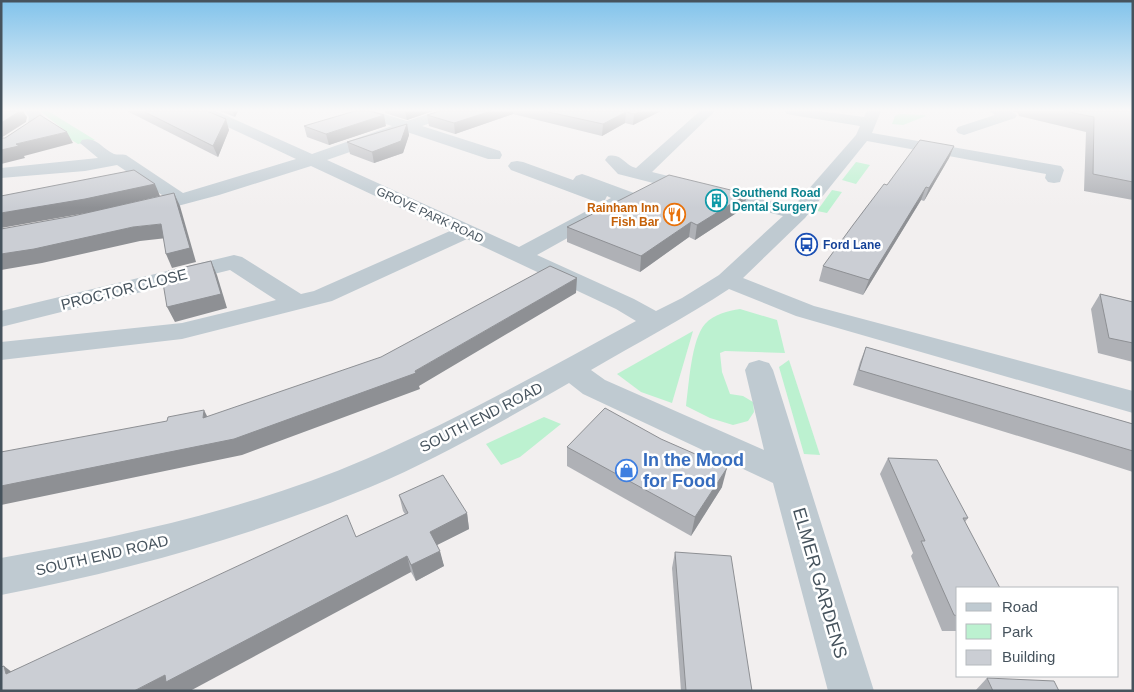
<svg xmlns="http://www.w3.org/2000/svg" width="1134" height="692" font-family="Arial,sans-serif">
	<style>
		.green { fill: #bcf1d0 }
		.lines { fill: none; stroke-linecap: round; stroke-linejoin: round }
		.minor { fill: #bfcad1; fill-rule: evenodd }
		.wall { fill: #afb1b6 }
		.shaded-wall { fill: #8e9094 }
		.building { fill: #cbced4; stroke: #8e9094 }
		.labels { text-anchor: middle; dominant-baseline: central; stroke-width: 5; stroke-linejoin: round; paint-order: stroke }
		.far-culture-label { font-size: 12px; font-weight: bold; fill: #0d838f; stroke: #fff; text-anchor: start }
		.far-food-label { font-size: 12px; font-weight: bold; fill: #c56008; stroke: #fff; text-anchor: end }
		.far-street-label { font-size: 12px; fill: #46535d; stroke: #fff }
		.far-transit-label { font-size: 12px; font-weight: bold; fill: #164399; stroke: #fff; text-anchor: start }
		.street-label { font-size: 15px; fill: #46535d; stroke: #fff }
		.near-shop-label { font-size: 18px; font-weight: bold; fill: #366cbe; stroke: #fff; text-anchor: start }
		.near-street-label { font-size: 18px; fill: #46535d; stroke: #fff }
	</style>
	<rect width="100%" height="100%" fill="#f2efef"/>
	<g class="green">
		<path d="M 40,111 L 48,111 L 95,140 L 78,144 L 67,137 L 64,130 Z"/>
		<path d="M 899,114 L 924,115 L 926,116 L 903,125 L 892,124 L 895,116 Z"/>
		<path d="M 856,162 L 870,165 L 856,184 L 842,180 Z"/>
		<path d="M 832,190 L 842,192 L 827,213 L 817,211 Z"/>
		<path d="M 740,309 L 777,320 L 785,353 L 725,351 L 720,353 L 722,372 L 730,394 L 743,396 L 753,402 L 754,412 L 748,421 L 733,425 L 710,418 L 686,406 C 689,385 691,340 705,324 C 714,314 728,311 740,309 Z"/>
		<path d="M 693,331 L 672,403 L 641,392 L 617,374 Z"/>
		<path d="M 789,360 L 820,455 L 804,454 L 779,367 Z"/>
		<path d="M 544,417 L 561,424 L 520,457 L 501,465 L 486,444 Z"/>
	</g>
	<g class="lines">
		<g class="minor">
			<path d="M 25,111 L 39,111 L 43,117 L 44,125 L 17,144 L 5,144 L 3,141 L 5,138 L 28,123 L 29,117 Z"/>
			<path d="M 198,111 L 216,111 L 312,154 L 392,126 L 355,114 L 353,111 L 374,111 L 407,121 L 438,111 L 458,111 L 456,114 L 422,126 L 500,151 L 502,155 L 500,159 L 488,159 L 407,132 L 327,160 L 519,247 L 611,198 L 607,196 L 605,200 L 598,202 L 591,200 L 511,170 L 508,166 L 511,162 L 517,161 L 523,162 L 573,180 L 576,176 L 582,174 L 588,176 L 634,193 L 637,197 L 634,201 L 537,255 L 634,299 L 656,311 L 682,298 L 719,275 L 783,216 L 618,174 L 605,160 L 608,156 C 622,153 624,165 636,168 L 700,111 L 715,111 L 652,172 L 793,207 L 856,135 L 860,126 L 792,115 L 787,114 L 785,111 L 819,111 L 864,117 L 867,111 L 881,111 L 872,133 L 1061,166 L 1064,170 L 1060,182 L 1054,183 L 1048,182 L 1045,178 L 1046,174 L 867,141 L 805,218 L 743,278 L 814,306 L 1133,391 L 1133,413 L 796,316 L 729,289 C 685,318 637,343 591,370 L 605,380 L 764,450 L 745,370 L 749,363 L 759,360 L 769,363 L 773,370 L 874,691 L 828,691 L 773,483 L 583,394 L 569,383 C 510,417 451,451 389,479 C 264,533 134,569 1,595 L 1,558 C 125,536 250,509 366,459 C 459,419 547,369 636,321 L 616,309 L 467,239 L 332,301 L 182,339 L 1,360 L 1,342 L 182,323 L 276,300 L 230,270 L 1,327 L 1,311 L 234,255 L 242,257 L 301,294 L 314,291 L 450,231 L 311,166 L 219,195 L 140,216 L 133,214 L 130,210 L 133,206 L 165,197 L 117,165 L 85,171 L 1,178 L 1,168 L 98,158 L 80,143 L 82,140 C 97,136 102,149 114,154 C 117,155 122,154 126,155 L 183,193 L 296,159 L 200,114 Z"/>
			<path d="M 989,111 L 1011,111 L 1017,115 L 1015,118 L 964,135 L 958,133 L 956,130 L 958,127 L 995,115 Z"/>
		</g>
	</g>
	<g class="wall">
		<path d="M 127,111 L 207,111 L 229,130 L 218,157 Z"/>
		<path d="M 220,111 L 238,111 L 235,117 Z"/>
		<path d="M 385,111 L 433,111 L 407,120 L 385,113 Z"/>
		<path d="M 440,111 L 661,111 L 633,125 L 625,123 L 602,136 L 513,114 L 455,134 L 429,126 L 427,115 Z"/>
		<path d="M 1012,111 L 1133,111 L 1133,200 L 1084,191 L 1086,132 L 1019,116 L 1018,113 Z"/>
		<path d="M 407,124 L 409,135 L 403,153 L 374,163 L 350,154 L 347,142 Z"/>
		<path d="M 304,126 L 386,126 L 329,145 L 307,137 Z"/>
		<path d="M 954,146 L 949,158 L 924,201 L 921,200 L 863,295 L 819,281 L 823,266 Z"/>
		<path d="M 744,208 L 695,240 L 689,237 L 640,272 L 567,242 L 567,227 Z"/>
		<path d="M 1100,294 L 1133,302 L 1133,362 L 1098,353 L 1091,309 Z"/>
		<path d="M 866,347 L 1133,424 L 1133,472 L 1080,455 L 853,385 L 860,362 Z"/>
		<path d="M 567,447 L 722,487 L 691,536 L 567,466 Z"/>
		<path d="M 888,458 L 968,518 L 965,522 L 958,588 L 958,631 L 942,631 L 911,556 L 913,553 L 880,474 Z"/>
		<path d="M 399,495 L 467,513 L 469,529 L 437,545 L 444,566 L 416,581 L 411,572 L 11,671 L 356,537 L 405,514 L 403,511 Z"/>
		<path d="M 675,552 L 752,691 L 681,691 L 672,568 Z"/>
		<path d="M 987,678 L 1059,691 L 975,691 Z"/>
	</g>
	<g class="shaded-wall">
		<path d="M 20,111 L 23,111 L 27,117 L 26,122 L 1,138 L 1,123 Z"/>
		<path d="M 233,111 L 238,111 L 235,117 Z"/>
		<path d="M 405,111 L 433,111 L 407,120 Z"/>
		<path d="M 491,111 L 513,111 L 513,114 L 455,134 L 454,123 Z"/>
		<path d="M 641,111 L 661,111 L 633,125 L 634,114 Z"/>
		<path d="M 626,112 L 625,123 L 602,136 L 603,124 Z"/>
		<path d="M 384,115 L 386,126 L 329,145 L 326,134 Z"/>
		<path d="M 226,119 L 229,130 L 218,157 L 213,146 Z"/>
		<path d="M 407,124 L 409,135 L 403,153 L 374,163 L 372,152 Z"/>
		<path d="M 67,132 L 73,143 L 24,156 L 25,158 L 1,164 L 1,150 L 16,144 Z"/>
		<path d="M 954,146 L 949,158 L 924,201 L 929,188 Z"/>
		<path d="M 155,184 L 160,196 L 92,212 L 1,228 L 1,213 Z"/>
		<path d="M 926,187 L 921,200 L 863,295 L 869,280 Z"/>
		<path d="M 174,193 L 180,206 L 196,262 L 172,268 L 166,254 Z"/>
		<path d="M 747,194 L 744,208 L 695,240 L 697,225 Z"/>
		<path d="M 691,222 L 689,237 L 640,272 L 641,256 Z"/>
		<path d="M 161,224 L 167,238 L 140,241 L 42,263 L 1,270 L 1,254 L 133,227 Z"/>
		<path d="M 211,261 L 217,275 L 227,308 L 175,322 L 167,307 Z"/>
		<path d="M 577,278 L 576,293 L 419,386 L 420,389 L 242,455 L 1,505 L 1,486 L 415,371 Z"/>
		<path d="M 204,410 L 212,426 L 203,418 Z"/>
		<path d="M 727,468 L 722,487 L 691,536 L 695,517 Z"/>
		<path d="M 467,513 L 469,529 L 433,547 L 430,532 Z"/>
		<path d="M 440,551 L 444,566 L 416,581 L 411,565 Z"/>
		<path d="M 407,556 L 411,572 L 190,691 L 134,691 L 165,675 Z"/>
		<path d="M 4,666 L 22,680 L 6,674 Z"/>
	</g>
	<g class="building">
		<path d="M 1,111 L 20,111 L 1,123 Z"/>
		<path d="M 143,111 L 207,111 L 226,119 L 213,146 Z"/>
		<path d="M 355,111 L 370,111 L 384,115 L 326,134 L 304,126 Z"/>
		<path d="M 440,111 L 491,111 L 454,123 L 427,115 Z"/>
		<path d="M 544,111 L 641,111 L 634,114 L 626,112 L 603,124 Z"/>
		<path d="M 1064,111 L 1133,111 L 1133,182 L 1093,174 L 1094,117 Z"/>
		<path d="M 40,115 L 67,132 L 16,144 L 19,146 L 1,150 L 1,138 L 5,138 Z"/>
		<path d="M 407,124 L 401,141 L 372,152 L 347,142 Z"/>
		<path d="M 920,140 L 954,146 L 929,188 L 926,187 L 869,280 L 823,266 L 853,225 L 884,184 L 887,185 Z"/>
		<path d="M 134,170 L 155,184 L 85,199 L 1,213 L 1,196 Z"/>
		<path d="M 669,175 L 747,194 L 697,225 L 691,222 L 641,256 L 567,227 Z"/>
		<path d="M 174,193 L 190,248 L 166,254 L 161,224 L 133,227 L 34,249 L 1,254 L 1,229 L 73,216 Z"/>
		<path d="M 211,261 L 221,294 L 167,307 L 163,283 L 170,281 L 168,271 Z"/>
		<path d="M 550,266 L 577,278 L 415,371 L 416,373 L 234,439 L 1,486 L 1,452 L 167,421 L 168,417 L 204,410 L 203,418 L 381,357 Z"/>
		<path d="M 1100,294 L 1133,302 L 1133,343 L 1109,338 Z"/>
		<path d="M 866,347 L 1133,424 L 1133,451 L 859,370 Z"/>
		<path d="M 605,408 L 661,439 L 727,468 L 695,517 L 567,447 Z"/>
		<path d="M 888,458 L 937,460 L 968,518 L 963,518 L 1000,588 L 958,588 L 958,616 L 954,615 L 921,541 L 925,541 Z"/>
		<path d="M 443,475 L 467,513 L 430,532 L 440,551 L 411,565 L 407,556 L 166,682 L 165,675 L 134,691 L 1,691 L 1,667 L 4,666 L 6,674 L 347,515 L 356,537 L 408,513 L 399,495 Z"/>
		<path d="M 675,552 L 731,556 L 752,691 L 686,691 Z"/>
		<path d="M 987,678 L 1054,681 L 1059,691 L 993,691 Z"/>
	</g>
	<linearGradient id="sky" x2="0" y2="1"><stop stop-color="#81c3eb"/><stop offset="0.53" stop-color="#f9f8f8"/><stop offset="1" stop-color="#f9f8f8" stop-opacity="0"/></linearGradient>
	<rect width="1134" height="208" fill="url(#sky)"/>
	<defs>
		<symbol id="building-ring" viewBox="-11 -11 22 22"><circle r="9.5" fill="#fff" stroke="#0f9aa8" stroke-width="1.5"/><path d="M-4-6H4V6H1V3H-1V6H-4ZM-2.5-4.3h1.7v1.8h-1.7ZM.8-4.3h1.7v1.8H.8ZM-2.5-1h1.7V.8h-1.7ZM.8-1h1.7V.8H.8Z" fill="#0f9aa8"/></symbol>
		<symbol id="restaurant-ring" viewBox="-11 -11 22 22"><circle r="9.5" fill="#fff" stroke="#e8710a" stroke-width="1.5"/><path d="M-5-6h1v4h1v-4h1v4h1v-4h1v5L-1.5 .5V6h-2V.5L-5-1ZM5-6V6H3V1.5H1.5Q1.5-4 5-6Z" fill="#e8710a"/></symbol>
		<symbol id="bus-ring" viewBox="-11 -11 22 22"><circle r="9.5" fill="#fff" stroke="#1a4fb4" stroke-width="1.5"/><path d="M-5-6H5V4H4V6H2V4H-2V6H-4V4H-5ZM-3.5-4V0h7V-4ZM-3.5 1.2v1.5H-2V1.2ZM2 1.2v1.5H3.5V1.2Z" fill="#1a4fb4"/></symbol>
		<symbol id="shop-ring" viewBox="-11 -11 22 22"><circle r="9.5" fill="#fff" stroke="#3f7fe0" stroke-width="1.5"/><path d="M-5-2.5h2.3a2.7 3.5 0 0 1 5.4 0H5L5.5 6h-11ZM-1.5-2.5h3a1.5 2.3 0 0 0-3 0Z" fill="#3f7fe0"/></symbol>
	</defs>
	<g fill-rule="evenodd">
		<use href="#building-ring" x="704" y="188" width="25" height="25"/>
		<use href="#restaurant-ring" x="662" y="202" width="25" height="25"/>
		<use href="#bus-ring" x="794" y="232" width="25" height="25"/>
		<use href="#shop-ring" x="614" y="458" width="25" height="25"/>
	</g>
	<g class="labels">
		<g class="far-culture-label">
			<text x="732" y="193">Southend Road<tspan x="732" dy="14">Dental Surgery</tspan></text>
		</g>
		<g class="far-food-label">
			<text x="659" y="208">Rainham Inn<tspan x="659" dy="14">Fish Bar</tspan></text>
		</g>
		<g class="far-street-label">
			<text transform="translate(430 215) rotate(25)">GROVE PARK ROAD</text>
		</g>
		<g class="far-transit-label">
			<text x="823" y="245">Ford Lane</text>
		</g>
		<g class="street-label">
			<text transform="translate(124 289) rotate(-14)">PROCTOR CLOSE</text>
			<text transform="translate(481 417) rotate(-27)">SOUTH END ROAD</text>
			<text transform="translate(102 555) rotate(-13)">SOUTH END ROAD</text>
		</g>
		<g class="near-shop-label">
			<text x="643" y="460">In the Mood<tspan x="643" dy="21">for Food</tspan></text>
		</g>
		<g class="near-street-label">
			<text transform="translate(820 583) rotate(74)">ELMER GARDENS</text>
		</g>
	</g>
	<rect width="1134" height="692" fill="none" stroke="#46535d" stroke-width="5"/>
	<rect x="956" y="587" width="162" height="90" fill="#ffffff" stroke="#b5babe"/>
	<rect x="966" y="603" width="25" height="8" fill="#bfcad1" stroke="#b5babe"/>
	<text x="1002" y="612" font-size="15" fill="#46535d">Road</text>
	<rect x="966" y="624" width="25" height="15" fill="#bcf1d0" stroke="#b5babe"/>
	<text x="1002" y="637" font-size="15" fill="#46535d">Park</text>
	<rect x="966" y="650" width="25" height="15" fill="#cbced4" stroke="#b5babe"/>
	<text x="1002" y="662" font-size="15" fill="#46535d">Building</text>
</svg>
